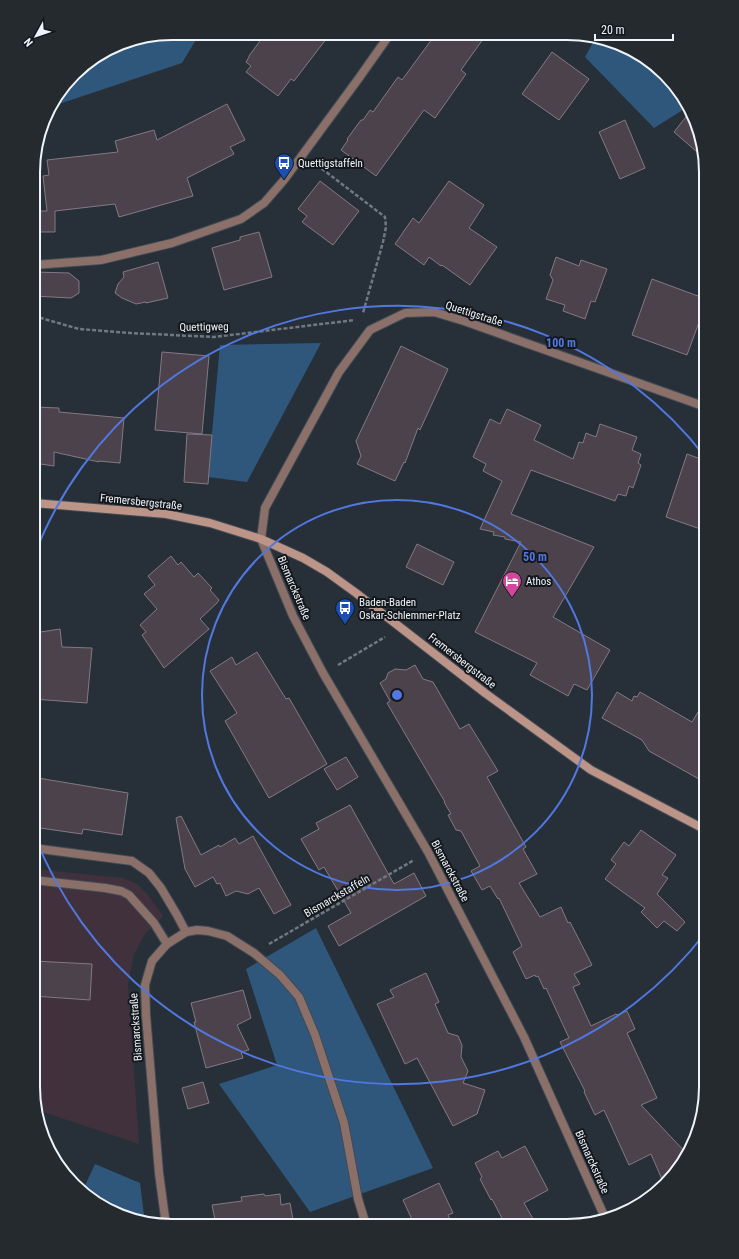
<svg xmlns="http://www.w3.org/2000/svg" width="739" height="1259" font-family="'Roboto Condensed',sans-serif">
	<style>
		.commercial { fill: #40313d }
		.green { fill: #2f567b }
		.building { fill: #4b424b; stroke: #837983 }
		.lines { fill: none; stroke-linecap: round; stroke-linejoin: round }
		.lane-casing { stroke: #434b54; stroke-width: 10 }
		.street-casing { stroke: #434b54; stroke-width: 10 }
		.secondary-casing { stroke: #434b54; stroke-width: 10 }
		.path { stroke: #717980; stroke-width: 2.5; stroke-dasharray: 4 2; stroke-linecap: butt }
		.lane { stroke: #8a7069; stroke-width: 8 }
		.street { stroke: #8a7069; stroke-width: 8 }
		.secondary { stroke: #bd9488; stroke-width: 8 }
		.ring { fill: none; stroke: #5178e0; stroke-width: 2 }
		.labels { text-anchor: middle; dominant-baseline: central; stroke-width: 4; stroke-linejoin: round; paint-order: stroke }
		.poi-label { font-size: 11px; fill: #eef4f9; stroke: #14181c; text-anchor: start }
		.street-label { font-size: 11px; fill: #eef4f9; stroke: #14181c }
		.rim { fill: none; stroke: #eef4f9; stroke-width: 2 }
		.centre { fill: #5178e0; stroke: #14181c; stroke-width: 2 }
		.ring-label { font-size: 12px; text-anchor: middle; font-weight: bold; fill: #5178e0; stroke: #14181c; stroke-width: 4; stroke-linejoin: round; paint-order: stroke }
	</style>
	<rect width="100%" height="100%" fill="#273039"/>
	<path class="commercial" d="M 33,869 L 123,878 L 137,884 L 147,894 L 163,916 L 145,934 L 134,954 L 128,984 L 139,1144 L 37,1110 L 33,1087 Z"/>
	<g class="green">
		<path d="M 172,33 L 200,33 L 182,63 L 50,107 L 80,68 L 119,43 Z"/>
		<path d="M 596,37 L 659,67 L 686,108 L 654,128 L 585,57 Z"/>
		<path d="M 321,343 L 247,482 L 208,477 L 220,345 Z"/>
		<path d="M 316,928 L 433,1168 L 310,1212 L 219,1084 L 277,1065 L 246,969 Z"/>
		<path d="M 95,1164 L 140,1183 L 145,1223 L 118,1215 L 82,1192 Z"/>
	</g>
	<g class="building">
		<path d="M 265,34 L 330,34 L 294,81 L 291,79 L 278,96 L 246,72 L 251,66 L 246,62 L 249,57 L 249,56 Z"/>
		<path d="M 435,35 L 486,35 L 461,70 L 466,74 L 435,118 L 424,110 L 376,176 L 341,150 L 348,140 L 347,139 L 361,120 L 363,120 L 370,110 L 373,112 L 398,77 L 402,80 Z"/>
		<path d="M 552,52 L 589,79 L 559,120 L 522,94 Z"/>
		<path d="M 227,104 L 245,140 L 230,147 L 234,154 L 187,178 L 193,196 L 119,217 L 115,204 L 55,211 L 55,232 L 34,232 L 34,211 L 47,211 L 43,176 L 49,175 L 47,160 L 118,152 L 115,141 L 154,130 L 157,140 Z"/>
		<path d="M 689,113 L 699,127 L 704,158 L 674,132 Z"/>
		<path d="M 625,120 L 645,168 L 620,179 L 599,132 Z"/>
		<path d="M 320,181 L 359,211 L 333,245 L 302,222 L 307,216 L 298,209 Z"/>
		<path d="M 449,181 L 484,205 L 469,228 L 497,247 L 470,285 L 442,265 L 441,266 L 429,257 L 424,265 L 395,244 L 413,218 L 419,223 Z"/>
		<path d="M 259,232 L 272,277 L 224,290 L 212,248 L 240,240 L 240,237 Z"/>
		<path d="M 556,257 L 579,266 L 581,260 L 607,269 L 595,302 L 591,301 L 585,319 L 563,311 L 565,305 L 546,299 L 553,280 L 550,275 Z"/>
		<path d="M 158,262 L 168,298 L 146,303 L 146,302 L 136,304 L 122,298 L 115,293 L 118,284 L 124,277 L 123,272 Z"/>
		<path d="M 34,272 L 69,273 L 79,281 L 79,293 L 71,298 L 34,296 Z"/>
		<path d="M 652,279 L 706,299 L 706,303 L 687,355 L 632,335 Z"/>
		<path d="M 401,346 L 448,369 L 420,430 L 418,428 L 405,463 L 404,462 L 395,481 L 357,464 L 361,456 L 356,441 Z"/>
		<path d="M 162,352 L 209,356 L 202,434 L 155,430 Z"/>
		<path d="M 34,407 L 59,408 L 59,412 L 124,418 L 120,463 L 99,461 L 99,462 L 54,452 L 54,466 L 34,463 Z"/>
		<path d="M 507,409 L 541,425 L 534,440 L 573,459 L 579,442 L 583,443 L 586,433 L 596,437 L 600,424 L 637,437 L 632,450 L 641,454 L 638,463 L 641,465 L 633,488 L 629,486 L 626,496 L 618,494 L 615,501 L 531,470 L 511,514 L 594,547 L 553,617 L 610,650 L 587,690 L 574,684 L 568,696 L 530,675 L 537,663 L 475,632 L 521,542 L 505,539 L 505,537 L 493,535 L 494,532 L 480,529 L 502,481 L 483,471 L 486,464 L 473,457 L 490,419 L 500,424 Z"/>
		<path d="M 187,434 L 212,435 L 208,484 L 184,482 Z"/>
		<path d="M 687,454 L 706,461 L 706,531 L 666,517 Z"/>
		<path d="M 417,544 L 454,562 L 443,585 L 406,567 Z"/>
		<path d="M 171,556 L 178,565 L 181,562 L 194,577 L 198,573 L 212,588 L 210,590 L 219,600 L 217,603 L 200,619 L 209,629 L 164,668 L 142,635 L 146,632 L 140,625 L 157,609 L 144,594 L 155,585 L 148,576 Z"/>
		<path d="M 60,629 L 62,647 L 92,648 L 87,703 L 33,699 L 34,633 Z"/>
		<path d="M 257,652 L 286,699 L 289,698 L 327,764 L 269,798 L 225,721 L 237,713 L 210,671 L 232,657 L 236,665 Z"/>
		<path d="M 415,665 L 423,679 L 433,682 L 460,729 L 469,724 L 498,771 L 487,777 L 526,847 L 523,849 L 537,874 L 519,883 L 540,917 L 561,907 L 568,923 L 570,922 L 592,965 L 574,974 L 580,984 L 573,987 L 591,1026 L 616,1014 L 617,1015 L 627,1011 L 635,1029 L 627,1033 L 657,1098 L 641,1105 L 687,1154 L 677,1172 L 664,1184 L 651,1154 L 629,1165 L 604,1110 L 595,1115 L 584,1092 L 585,1091 L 560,1042 L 569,1038 L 546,988 L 544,989 L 538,976 L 536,977 L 535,975 L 526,979 L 513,952 L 522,946 L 499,898 L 498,899 L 490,886 L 482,890 L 471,871 L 480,866 L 461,831 L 456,830 L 448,815 L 451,814 L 444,802 L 445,802 L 387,703 L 390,701 L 380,683 L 386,679 L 388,673 L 395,669 L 406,670 Z"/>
		<path d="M 617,692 L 632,701 L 634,696 L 637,697 L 640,692 L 692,722 L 706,699 L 706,783 L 649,751 L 642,740 L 602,718 Z"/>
		<path d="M 346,757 L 358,777 L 337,790 L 324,769 Z"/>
		<path d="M 38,778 L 128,793 L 122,835 L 83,829 L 82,834 L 33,827 L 33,810 Z"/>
		<path d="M 350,805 L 394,884 L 414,873 L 426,896 L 339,946 L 328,926 L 351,913 L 324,867 L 319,870 L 301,839 L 319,829 L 316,823 Z"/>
		<path d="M 181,816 L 201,855 L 219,845 L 220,847 L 235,838 L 239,844 L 253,836 L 291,905 L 274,914 L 259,888 L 248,894 L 236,891 L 226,896 L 220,883 L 217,884 L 213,877 L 195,887 L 185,869 L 176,818 Z"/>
		<path d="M 641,830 L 676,855 L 662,875 L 668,878 L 657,894 L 685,922 L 677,931 L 664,921 L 657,928 L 641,912 L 645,908 L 605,879 L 616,864 L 611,860 L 624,842 L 629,846 Z"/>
		<path d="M 33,961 L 92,964 L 90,1000 L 33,996 Z"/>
		<path d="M 426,973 L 439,1002 L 435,1004 L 448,1033 L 458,1036 L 462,1045 L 461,1057 L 468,1071 L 463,1083 L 485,1090 L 477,1114 L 453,1126 L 417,1058 L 405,1064 L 377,1004 L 394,997 L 390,990 Z"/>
		<path d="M 243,990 L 251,1018 L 237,1025 L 249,1050 L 241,1052 L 243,1058 L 206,1068 L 194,1022 L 196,1022 L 191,1003 Z"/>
		<path d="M 203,1082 L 209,1103 L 188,1109 L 182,1088 Z"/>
		<path d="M 525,1146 L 548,1190 L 524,1203 L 537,1226 L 506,1226 L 492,1199 L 491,1200 L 480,1179 L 482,1177 L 475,1163 L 498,1151 L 502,1158 Z"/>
		<path d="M 439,1183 L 453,1213 L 448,1215 L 453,1226 L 415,1226 L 403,1200 Z"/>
		<path d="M 264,1194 L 265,1196 L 280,1194 L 281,1205 L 290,1203 L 294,1225 L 216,1225 L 212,1205 L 242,1201 L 241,1197 Z"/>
	</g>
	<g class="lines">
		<defs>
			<g id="lane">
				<path d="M 33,848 L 132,861 L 149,873 L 161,888 L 177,915 L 186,932"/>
				<path d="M 33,880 L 105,888 L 121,891 L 129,895 L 154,923 L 167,944"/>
			</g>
			<g id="street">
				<path d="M 34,265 L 101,260 L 172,243 L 241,219 L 264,203 L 284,180 L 359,78 L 390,34"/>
				<path d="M 606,1220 L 524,1037 L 428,852 L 323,673 L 293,616 L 261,539 L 265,508 L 339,372 L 370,330 L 405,313 L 434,312 L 464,321 L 706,407"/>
				<path d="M 166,1225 L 159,1173 L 146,1015 L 145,985 L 152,961 L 167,944 L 186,932 L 197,930 L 208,931 L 227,936 L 254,953 L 280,975 L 299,997 L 315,1035 L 344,1123 L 358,1199 L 366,1225"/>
			</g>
			<path id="secondary" d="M 34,503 L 166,514 L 210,523 L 261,539 L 303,558 L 327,572 L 356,593 L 485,693 L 591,770 L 706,830"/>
		</defs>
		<use href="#lane" class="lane-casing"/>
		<use href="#street" class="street-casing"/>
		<use href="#secondary" class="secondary-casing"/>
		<g class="path">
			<path d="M 317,165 L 385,217 L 386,227 L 383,242 L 363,313"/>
			<path d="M 34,316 L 79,329 L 130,333 L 214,337 L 355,320"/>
			<path d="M 338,665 L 385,637"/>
			<path d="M 269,944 L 414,860"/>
		</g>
		<use href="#lane" class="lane"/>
		<use href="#street" class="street"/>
		<use href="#secondary" class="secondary"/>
	</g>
	<g class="ring">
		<circle cx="397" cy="695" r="195"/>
		<path d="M706 932A389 389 0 0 1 34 834M34 556A389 389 0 0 1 706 458"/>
	</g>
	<defs>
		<symbol id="bus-pin" viewBox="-11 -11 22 30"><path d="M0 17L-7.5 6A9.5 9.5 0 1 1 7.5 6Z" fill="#1a4fb4" stroke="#14181c"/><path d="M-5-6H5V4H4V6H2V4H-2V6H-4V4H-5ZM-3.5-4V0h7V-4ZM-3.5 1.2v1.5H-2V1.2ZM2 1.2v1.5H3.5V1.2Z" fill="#fff"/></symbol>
		<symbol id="hotel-pin" viewBox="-11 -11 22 30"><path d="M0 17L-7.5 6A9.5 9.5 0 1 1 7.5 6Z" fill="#d1479c" stroke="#14181c"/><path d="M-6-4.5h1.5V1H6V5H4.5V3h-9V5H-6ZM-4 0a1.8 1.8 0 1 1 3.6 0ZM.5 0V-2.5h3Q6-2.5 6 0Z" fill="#fff"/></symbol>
	</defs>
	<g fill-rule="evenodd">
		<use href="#bus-pin" x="273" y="152" width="22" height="30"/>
		<use href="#hotel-pin" x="501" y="570" width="22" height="30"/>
		<use href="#bus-pin" x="334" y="597" width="22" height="30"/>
	</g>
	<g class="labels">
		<g class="poi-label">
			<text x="298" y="163">Quettigstaffeln</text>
			<text x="526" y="581">Athos</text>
			<text x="359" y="602">Baden-Baden<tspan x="359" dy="13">Oskar-Schlemmer-Platz</tspan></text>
		</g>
		<g class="street-label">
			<text transform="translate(474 314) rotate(18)">Quettigstraße</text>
			<text transform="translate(204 327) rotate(-1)">Quettigweg</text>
			<text transform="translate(141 502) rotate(6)">Fremersbergstraße</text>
			<text transform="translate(294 588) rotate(67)">Bismarckstraße</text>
			<text transform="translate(462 661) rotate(38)">Fremersbergstraße</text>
			<text transform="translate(450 871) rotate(62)">Bismarckstraße</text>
			<text transform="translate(337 896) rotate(-30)">Bismarckstaffeln</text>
			<text transform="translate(136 1027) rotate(-94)">Bismarckstraße</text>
			<text transform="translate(592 1162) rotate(66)">Bismarckstraße</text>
		</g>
	</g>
	<path d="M0 0H739V1259H0ZM172 40H567A132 132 0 0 1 699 172V1087A132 132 0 0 1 567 1219H172A132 132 0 0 1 40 1087V172A132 132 0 0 1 172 40Z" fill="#252a2e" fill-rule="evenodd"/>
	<path class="rim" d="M172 40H567A132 132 0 0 1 699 172V1087A132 132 0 0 1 567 1219H172A132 132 0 0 1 40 1087V172A132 132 0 0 1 172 40Z"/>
	<circle cx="397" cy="695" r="6" class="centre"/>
	<g class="ring-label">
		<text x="561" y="347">100 m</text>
		<text x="535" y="561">50 m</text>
	</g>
	<g transform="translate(36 36) rotate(230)" stroke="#14181c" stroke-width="3" paint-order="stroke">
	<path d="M0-3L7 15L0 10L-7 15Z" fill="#eef4f9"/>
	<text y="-6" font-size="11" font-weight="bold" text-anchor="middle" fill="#eef4f9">N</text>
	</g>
	<path d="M595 34v6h78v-6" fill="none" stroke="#eef4f9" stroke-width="2"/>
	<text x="601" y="34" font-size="12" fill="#eef4f9" stroke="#14181c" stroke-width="3" paint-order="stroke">20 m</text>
</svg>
